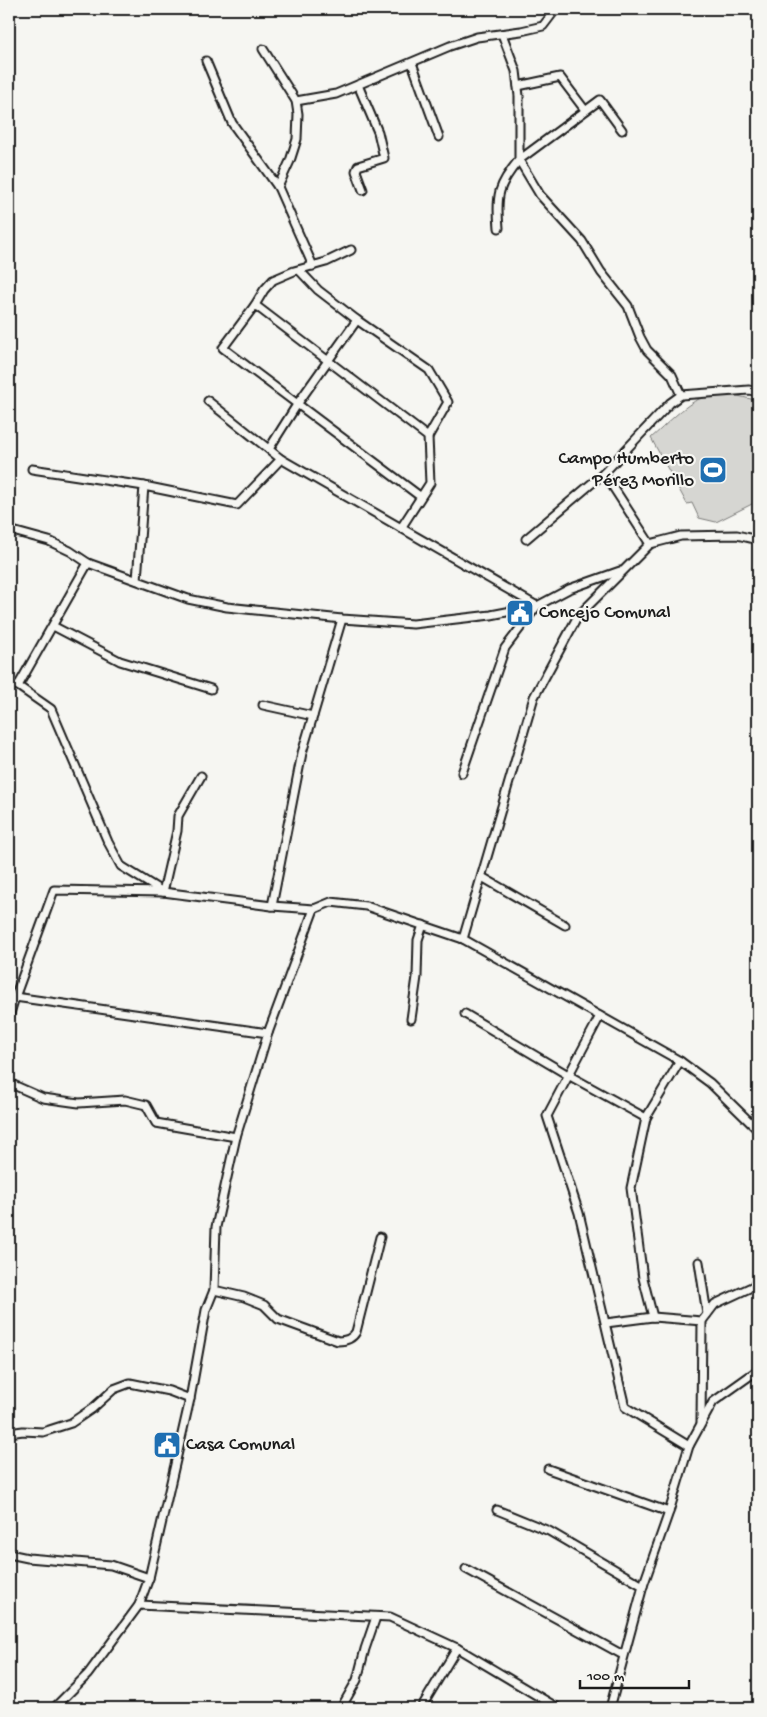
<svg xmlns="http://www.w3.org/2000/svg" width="767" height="1717" font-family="'Gochi Hand',sans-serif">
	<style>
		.green { fill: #d6d6d2; stroke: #797977 }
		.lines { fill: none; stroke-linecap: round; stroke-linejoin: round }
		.minor-casing { stroke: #1c1c1c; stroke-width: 11 }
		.minor { stroke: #f6f6f2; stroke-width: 7 }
		.labels { text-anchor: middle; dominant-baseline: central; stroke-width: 4.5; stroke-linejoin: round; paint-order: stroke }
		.poi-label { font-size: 19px; fill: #1c1c1c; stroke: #f6f6f2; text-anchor: start }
	</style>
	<rect width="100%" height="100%" fill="#f6f6f2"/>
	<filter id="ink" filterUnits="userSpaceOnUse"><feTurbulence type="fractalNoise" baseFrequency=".02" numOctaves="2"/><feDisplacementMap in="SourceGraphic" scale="10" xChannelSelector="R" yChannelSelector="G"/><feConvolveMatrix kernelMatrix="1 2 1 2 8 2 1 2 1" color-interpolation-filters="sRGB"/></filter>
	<g filter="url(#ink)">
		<path class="green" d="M 729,394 L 751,399 L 758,403 L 758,501 L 716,522 L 699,518 L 692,503 L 687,504 L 651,438 C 665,426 684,405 701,398 C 710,395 720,395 729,394 Z"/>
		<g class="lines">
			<defs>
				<g id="minor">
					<path d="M 263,49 L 296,101 L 298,114 L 297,139 L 290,161 L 278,187"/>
					<path d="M 206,61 L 232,123 L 278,187 L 313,266"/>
					<path d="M 412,63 L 439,137"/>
					<path d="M 358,85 L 378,132 L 384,158 L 358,166 L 356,171 L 363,190"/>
					<path d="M 518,86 L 560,77 L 585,110"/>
					<path d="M 296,101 L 336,94 L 450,46 L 477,37 L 521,31 L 543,26 L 556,9"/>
					<path d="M 622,130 L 600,100 L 519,160 L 540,195 L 582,241 L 601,272 L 628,306 L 640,337 L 647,350 L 672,375 L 681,395"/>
					<path d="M 499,228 C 496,195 498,185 519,160 L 519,96 L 516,71 L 502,34"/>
					<path d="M 299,270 L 318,290 L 357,320 L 429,370 L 448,402 L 428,437"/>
					<path d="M 255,305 L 264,290 L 273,280 L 294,271 L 326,262 L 351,250"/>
					<path d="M 208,401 L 281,459"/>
					<path d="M 269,449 L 298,403 L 357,320"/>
					<path d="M 32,469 L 144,486 L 137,580"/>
					<path d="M 144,486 L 237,505 L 281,459 L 537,606 L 569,589 L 620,571"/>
					<path d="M 401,528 L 430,483 L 428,437 L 255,305 L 223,348 L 421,497"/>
					<path d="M 9,530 L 49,541 L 70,551 L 88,563"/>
					<path d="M 526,539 L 604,473"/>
					<path d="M 650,544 L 604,473 L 670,403 L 681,395 L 749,390 L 758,392"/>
					<path d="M 53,626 L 120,661 L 211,689"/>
					<path d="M 9,683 L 18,686"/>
					<path d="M 263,705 L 313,716"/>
					<path d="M 201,776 L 178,816 L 177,831 L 163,892 L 121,866 L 108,842 L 51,709 L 18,686 L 88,563 L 188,599 L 227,607 L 342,619 L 413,624 L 491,615 L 537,606 L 505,648 L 462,773"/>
					<path d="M 482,877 L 565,925"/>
					<path d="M 272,906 L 302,753 L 342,619"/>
					<path d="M 463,939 L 534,697 L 578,616 L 650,544 L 681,536 L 737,535 L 758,540"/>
					<path d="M 465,1014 L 568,1075 L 646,1118"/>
					<path d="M 600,1016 L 547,1116 L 579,1213 L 625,1407 L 689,1446"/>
					<path d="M 9,1017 L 15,997"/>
					<path d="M 411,1019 L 417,977 L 418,940 L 423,925"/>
					<path d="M 268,1033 L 15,997 L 54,890 L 163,892 L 272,906 L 314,909"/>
					<path d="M 9,1083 L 43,1098 L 79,1103 L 125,1100 L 146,1105 L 156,1123 L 236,1137"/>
					<path d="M 699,1262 L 707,1314"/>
					<path d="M 214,1290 L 244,1297 L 264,1305 L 278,1319 L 338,1341 C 346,1341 352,1339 356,1332 L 380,1237"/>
					<path d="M 653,1317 L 643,1278 L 631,1188 L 646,1118 L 680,1061"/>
					<path d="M 606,1323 L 653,1317 L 702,1321"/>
					<path d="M 701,1422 L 702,1321 L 715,1304 L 758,1284"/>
					<path d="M 9,1433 L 23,1431 L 43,1432 L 71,1423 L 93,1408 L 114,1389 L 130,1383 L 169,1391 L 190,1399"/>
					<path d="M 548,1469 L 669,1512"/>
					<path d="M 497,1510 L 549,1531 L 643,1586"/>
					<path d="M 9,1554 L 28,1558 L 111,1565 L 149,1578"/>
					<path d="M 466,1569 L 623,1655"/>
					<path d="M 139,1605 L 390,1617 L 457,1648 L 558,1708"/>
					<path d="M 54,1708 L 88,1674 L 139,1605 L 149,1578 L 190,1399 L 206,1310 L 214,1290 L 216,1227 L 236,1137 L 268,1033 L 314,909 L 331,902 L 366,906 L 463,939 L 680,1061 L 710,1083 L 758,1130"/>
					<path d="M 341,1708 L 357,1680 L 365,1649 L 376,1617"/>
					<path d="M 421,1708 L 457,1648"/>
					<path d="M 610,1708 L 643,1586 L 669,1512 L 689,1446 L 713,1402 L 758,1370"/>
				</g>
			</defs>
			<use href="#minor" class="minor-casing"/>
			<use href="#minor" class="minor"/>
		</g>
	</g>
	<defs>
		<symbol id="stadium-square" viewBox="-11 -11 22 22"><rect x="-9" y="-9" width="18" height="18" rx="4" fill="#1f6fb2" stroke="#f6f6f2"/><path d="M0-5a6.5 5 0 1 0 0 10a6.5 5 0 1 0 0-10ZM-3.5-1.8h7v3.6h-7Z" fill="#fff"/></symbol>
		<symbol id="civic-square" viewBox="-11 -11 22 22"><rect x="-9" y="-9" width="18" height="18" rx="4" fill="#1f6fb2" stroke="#f6f6f2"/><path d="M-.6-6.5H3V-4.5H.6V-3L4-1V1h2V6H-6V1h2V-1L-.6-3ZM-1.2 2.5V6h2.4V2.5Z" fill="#fff"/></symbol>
	</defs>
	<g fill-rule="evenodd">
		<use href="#stadium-square" x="697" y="454" width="32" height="32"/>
		<use href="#civic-square" x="504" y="597" width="32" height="32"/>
		<use href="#civic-square" x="151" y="1429" width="32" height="32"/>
	</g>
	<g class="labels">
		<g class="poi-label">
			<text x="694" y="459" text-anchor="end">Campo Humberto<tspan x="694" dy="22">Pérez Morillo</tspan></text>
			<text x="539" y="613">Concejo Comunal</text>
			<text x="186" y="1445">Casa Comunal</text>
		</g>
	</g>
	<rect width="767" height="1717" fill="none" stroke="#f6f6f2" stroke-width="30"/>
	<rect x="15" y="15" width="737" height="1687" fill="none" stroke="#1c1c1c" stroke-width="2" filter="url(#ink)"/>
	<path d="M580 1680v8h109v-8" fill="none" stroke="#1c1c1c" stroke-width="2.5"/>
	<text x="587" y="1680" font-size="15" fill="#1c1c1c" stroke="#f6f6f2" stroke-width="4" paint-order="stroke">100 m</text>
</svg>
